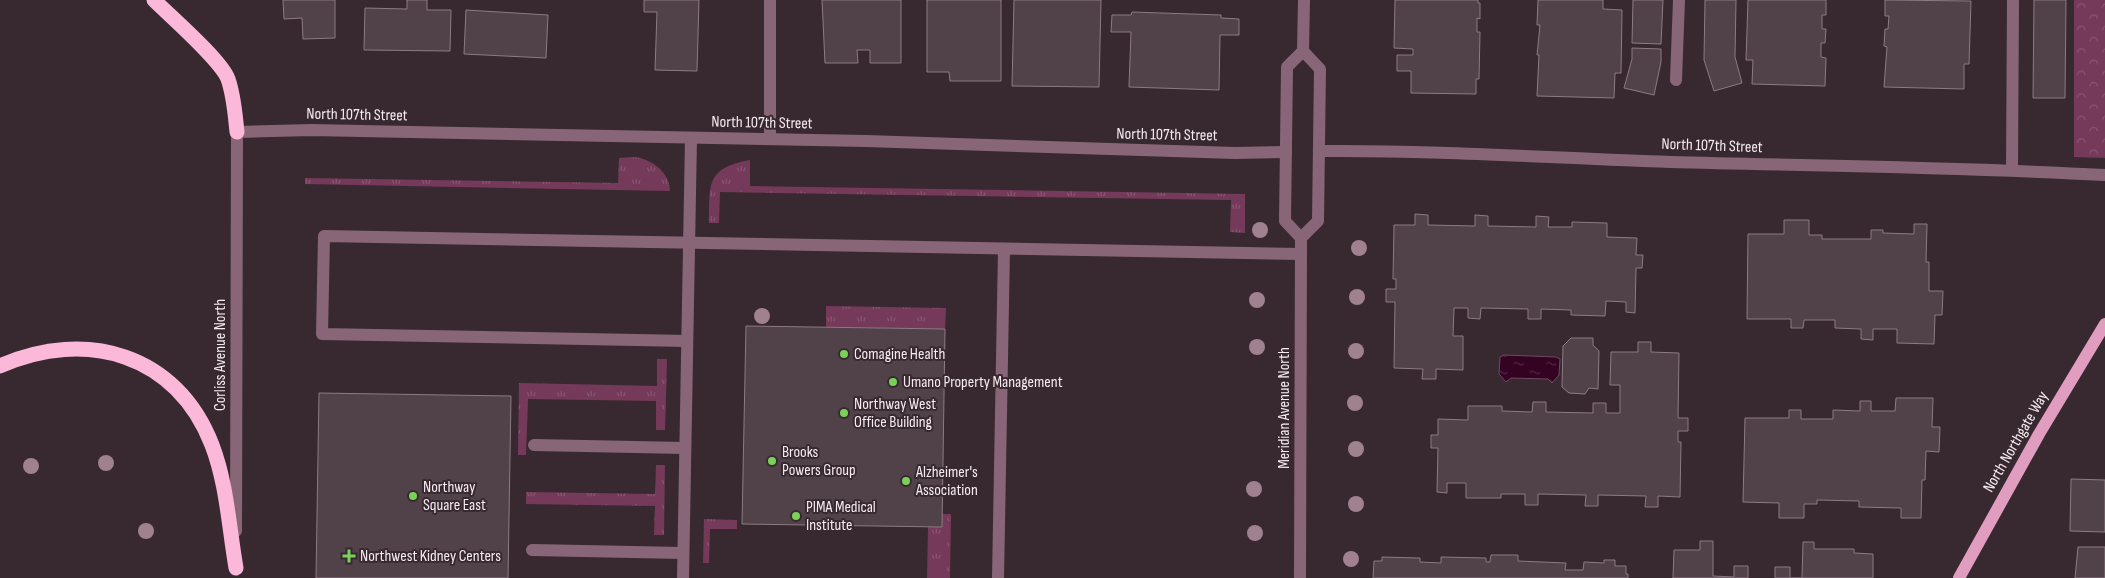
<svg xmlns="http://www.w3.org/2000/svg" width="2105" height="578" font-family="'Sofia Sans Condensed',sans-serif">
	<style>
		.grass { fill: url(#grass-tufts) }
		.park { fill: url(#park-crowns) }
		.water { fill: url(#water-ripples); stroke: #6f4960 }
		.building { fill: #514148; stroke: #8d7b84 }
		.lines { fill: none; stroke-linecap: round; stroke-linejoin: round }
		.minor { stroke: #867; stroke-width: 12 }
		.major { stroke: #e19dbf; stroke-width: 12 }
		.highway { stroke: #fbb8d9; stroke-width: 15 }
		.tree { fill: #9f818f }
		.poi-dot { fill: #79d158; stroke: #382930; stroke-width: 2 }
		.labels { text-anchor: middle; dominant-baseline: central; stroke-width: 4; stroke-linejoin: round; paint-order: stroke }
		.street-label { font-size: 16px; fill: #f5ebf0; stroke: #382930 }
		.poi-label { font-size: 16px; fill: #f5ebf0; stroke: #382930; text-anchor: start }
	</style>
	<defs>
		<pattern id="grass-tufts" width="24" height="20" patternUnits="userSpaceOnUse" patternTransform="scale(1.25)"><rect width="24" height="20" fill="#753959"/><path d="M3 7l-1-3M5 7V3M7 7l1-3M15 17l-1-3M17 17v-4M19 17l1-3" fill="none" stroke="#895671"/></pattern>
		<pattern id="park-crowns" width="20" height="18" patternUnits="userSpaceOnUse" patternTransform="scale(1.25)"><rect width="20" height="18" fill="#753959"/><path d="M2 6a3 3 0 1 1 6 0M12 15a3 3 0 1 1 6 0" fill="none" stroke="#895671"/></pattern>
		<pattern id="water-ripples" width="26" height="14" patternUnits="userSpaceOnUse" patternTransform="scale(1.25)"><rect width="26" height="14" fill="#350322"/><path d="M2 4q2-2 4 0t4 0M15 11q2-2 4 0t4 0" fill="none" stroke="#532842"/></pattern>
	</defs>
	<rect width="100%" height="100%" fill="#382930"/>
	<g class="grass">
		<path d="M 619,158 C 626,158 636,156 643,159 C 657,163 670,176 670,191 L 305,184 L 305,178 L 618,183 Z"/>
		<path d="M 750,160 L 750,186 L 1245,194 L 1245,233 L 1230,232 L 1231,200 L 720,192 L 719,223 L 709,223 C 710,185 705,168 750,160 Z"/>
		<path d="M 826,306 L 946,308 L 945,329 L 826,327 Z"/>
		<path d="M 657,359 L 667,359 L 665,430 L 656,430 L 656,401 L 528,399 L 526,455 L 518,455 L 519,383 L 657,386 Z"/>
		<path d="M 656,465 L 665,465 L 664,535 L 654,535 L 655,506 L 526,504 L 526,492 L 655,494 Z"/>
		<path d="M 942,514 L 951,514 L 950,578 L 927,578 L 928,527 L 942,527 Z"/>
		<path d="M 704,519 L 737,520 L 737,529 L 710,529 L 709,563 L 703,563 Z"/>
	</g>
	<path class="park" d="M 2074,0 L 2105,0 L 2105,158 L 2074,157 Z"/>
	<path class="water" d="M 1504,355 L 1556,357 L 1560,359 L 1559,375 L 1552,383 L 1548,379 L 1511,378 L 1506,382 L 1499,374 L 1500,357 Z"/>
	<g class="building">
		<path d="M 283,0 L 335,0 L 335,38 L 303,39 L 302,18 L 284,19 Z"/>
		<path d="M 407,0 L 427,0 L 427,10 L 451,10 L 450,51 L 364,50 L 365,8 L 407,9 Z"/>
		<path d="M 644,0 L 699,0 L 697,71 L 655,70 L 657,12 L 644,12 Z"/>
		<path d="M 822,0 L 901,0 L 901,63 L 870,63 L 870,50 L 857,50 L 858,63 L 825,63 Z"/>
		<path d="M 927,0 L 1001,0 L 1001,81 L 950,81 L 949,72 L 927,72 Z"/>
		<path d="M 1014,0 L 1101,0 L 1099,87 L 1012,86 Z"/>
		<path d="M 1395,0 L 1478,0 L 1478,3 L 1480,3 L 1480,19 L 1477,18 L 1477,32 L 1480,32 L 1479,79 L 1476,79 L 1476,94 L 1411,93 L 1411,71 L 1397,71 L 1397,55 L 1413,55 L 1413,49 L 1394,48 Z"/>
		<path d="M 1538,0 L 1603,0 L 1603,9 L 1622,10 L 1621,73 L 1615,73 L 1614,98 L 1537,96 L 1539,55 L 1537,55 L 1540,25 L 1537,25 Z"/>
		<path d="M 1633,0 L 1663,0 L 1661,44 L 1632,43 Z"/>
		<path d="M 1705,0 L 1736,0 L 1735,57 L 1742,83 L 1714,91 L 1704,60 Z"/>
		<path d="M 1748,0 L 1826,0 L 1826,15 L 1822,15 L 1822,29 L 1826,29 L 1825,43 L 1821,43 L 1821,57 L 1826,58 L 1825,86 L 1752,84 L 1753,60 L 1746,60 Z"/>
		<path d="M 1885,0 L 1971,1 L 1969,64 L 1964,64 L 1964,89 L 1884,87 L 1887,47 L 1884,46 L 1885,29 L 1888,29 L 1889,16 L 1885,16 Z"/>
		<path d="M 2034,0 L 2066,0 L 2065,98 L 2033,98 Z"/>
		<path d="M 466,10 L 548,15 L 546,58 L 464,54 Z"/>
		<path d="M 1132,12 L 1221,15 L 1221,18 L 1239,19 L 1239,35 L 1220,35 L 1219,90 L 1129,87 L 1131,32 L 1111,32 L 1112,15 L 1131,15 Z"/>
		<path d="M 1632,48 L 1661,49 L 1661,62 L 1654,95 L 1624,88 L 1632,59 Z"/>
		<path d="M 1415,214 L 1428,215 L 1428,225 L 1475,226 L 1475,215 L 1488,216 L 1488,226 L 1536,227 L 1536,216 L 1549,217 L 1548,227 L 1572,227 L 1572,222 L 1607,223 L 1607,237 L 1637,238 L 1636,255 L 1643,255 L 1642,268 L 1636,268 L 1635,313 L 1626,312 L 1626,302 L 1606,301 L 1605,316 L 1571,315 L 1571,310 L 1541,309 L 1541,319 L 1528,319 L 1528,309 L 1481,308 L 1480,319 L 1468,318 L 1468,308 L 1454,308 L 1453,336 L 1463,336 L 1463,370 L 1436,369 L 1436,379 L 1422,379 L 1423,369 L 1394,368 L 1395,302 L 1386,302 L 1386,289 L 1396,289 L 1396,279 L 1393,279 L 1394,225 L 1415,225 Z"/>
		<path d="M 1784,220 L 1809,220 L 1809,235 L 1822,235 L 1822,239 L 1871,239 L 1871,230 L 1883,230 L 1883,233 L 1914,234 L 1914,224 L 1927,224 L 1926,262 L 1929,262 L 1929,291 L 1943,291 L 1942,315 L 1935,315 L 1934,344 L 1897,343 L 1897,329 L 1873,329 L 1873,340 L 1861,339 L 1861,329 L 1835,328 L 1835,320 L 1804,320 L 1803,328 L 1791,328 L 1791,319 L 1747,319 L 1748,234 L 1784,234 Z"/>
		<path d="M 746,326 L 945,329 L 942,527 L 742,524 Z"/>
		<path d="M 1571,338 L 1593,338 L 1593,345 L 1599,351 L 1598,389 L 1589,388 L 1585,394 L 1569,393 L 1562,387 L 1563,346 Z"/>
		<path d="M 1638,342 L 1651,342 L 1651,352 L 1679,353 L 1678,418 L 1688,418 L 1688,431 L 1678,431 L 1678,442 L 1681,442 L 1680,497 L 1658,496 L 1658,507 L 1645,507 L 1646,496 L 1598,495 L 1598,506 L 1585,506 L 1586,495 L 1538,494 L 1538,505 L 1525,505 L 1525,494 L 1501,494 L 1501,498 L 1466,498 L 1466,483 L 1447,483 L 1447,493 L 1437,492 L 1438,448 L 1431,448 L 1431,435 L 1438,435 L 1438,419 L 1468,420 L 1468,406 L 1502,406 L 1502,411 L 1532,412 L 1533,402 L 1546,402 L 1546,412 L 1593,413 L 1593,403 L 1606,403 L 1606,413 L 1620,413 L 1620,385 L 1610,385 L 1611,352 L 1638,352 Z"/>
		<path d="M 319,393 L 511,396 L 508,578 L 316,578 Z"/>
		<path d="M 1896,398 L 1933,398 L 1932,427 L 1940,427 L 1939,452 L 1926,451 L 1925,480 L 1922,480 L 1921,518 L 1901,518 L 1901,508 L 1859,507 L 1859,501 L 1817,500 L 1817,504 L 1804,504 L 1804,518 L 1779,518 L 1779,503 L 1743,502 L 1745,418 L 1789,418 L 1789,410 L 1801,410 L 1801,419 L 1833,419 L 1833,410 L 1860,411 L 1860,401 L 1871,401 L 1871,411 L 1895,411 Z"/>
		<path d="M 2071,479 L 2105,480 L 2105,532 L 2070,531 Z"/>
		<path d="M 1700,541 L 1713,541 L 1713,576 L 1734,577 L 1734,566 L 1748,566 L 1748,578 L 1673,578 L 1674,550 L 1700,550 Z"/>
		<path d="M 1803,542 L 1814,542 L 1814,549 L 1854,549 L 1854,553 L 1873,554 L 1873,578 L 1775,578 L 1775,567 L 1790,567 L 1790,578 L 1802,578 Z"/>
		<path d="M 2078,547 L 2105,547 L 2105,578 L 2075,578 Z"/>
		<path d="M 1491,555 L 1518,555 L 1518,561 L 1566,563 L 1565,570 L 1583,570 L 1584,562 L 1604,563 L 1604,560 L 1615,560 L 1615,566 L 1626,566 L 1626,574 L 1628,574 L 1628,578 L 1373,578 L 1374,561 L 1382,561 L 1382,557 L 1420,558 L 1420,562 L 1441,563 L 1441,557 L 1486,558 L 1486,562 L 1490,562 Z"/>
	</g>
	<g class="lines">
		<g class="minor">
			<path d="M 770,0 L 770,139"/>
			<path d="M 1676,80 L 1679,0"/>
			<path d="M 1319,151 C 1436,150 1553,158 1670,162 C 1815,166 1960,167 2105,175"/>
			<path d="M 2012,170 L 2013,0"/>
			<path d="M 1301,238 L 1285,221 L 1287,67 L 1303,51"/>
			<path d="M 687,341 L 322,334 L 324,236 L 1301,254"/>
			<path d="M 534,445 L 685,448"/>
			<path d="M 236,531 L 237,132 L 311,130 L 866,141 L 1235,153 L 1286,152"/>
			<path d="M 532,550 L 683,553"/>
			<path d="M 683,578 L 691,138"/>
			<path d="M 998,578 L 1004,249"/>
			<path d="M 1300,578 L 1301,238 L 1318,221 L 1320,69 L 1303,51 L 1304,0"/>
		</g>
		<path class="major" d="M 1959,578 L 2039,434 L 2105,324"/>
		<g class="highway">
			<path d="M 154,0 C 170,16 221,60 228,79 C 234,96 235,114 237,132"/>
			<path d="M 0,366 C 86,328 177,354 212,445 C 227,484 229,528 236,568"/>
		</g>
	</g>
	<g class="tree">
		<circle cx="1260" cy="230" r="8"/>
		<circle cx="1359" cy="248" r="8"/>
		<circle cx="1357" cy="297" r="8"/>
		<circle cx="1257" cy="300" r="8"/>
		<circle cx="762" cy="316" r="8"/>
		<circle cx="1257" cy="347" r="8"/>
		<circle cx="1356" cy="351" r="8"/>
		<circle cx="1355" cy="403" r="8"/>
		<circle cx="1356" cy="449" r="8"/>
		<circle cx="106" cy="463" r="8"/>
		<circle cx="31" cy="466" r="8"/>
		<circle cx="1254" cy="489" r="8"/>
		<circle cx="1356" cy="504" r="8"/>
		<circle cx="146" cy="531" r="8"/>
		<circle cx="1255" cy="533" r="8"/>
		<circle cx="1351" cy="559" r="8"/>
	</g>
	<g class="poi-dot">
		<circle cx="844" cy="354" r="5"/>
		<circle cx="893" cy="382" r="5"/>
		<circle cx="844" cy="413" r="5"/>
		<circle cx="772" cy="461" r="5"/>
		<circle cx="906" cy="481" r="5"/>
		<circle cx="413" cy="496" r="5"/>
		<circle cx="796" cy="516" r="5"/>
		<path d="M346.5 548.5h5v5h5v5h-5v5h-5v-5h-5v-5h5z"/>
	</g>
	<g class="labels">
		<g class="street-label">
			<text transform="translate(357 115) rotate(1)">North 107th Street</text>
			<text transform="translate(762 123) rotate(1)">North 107th Street</text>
			<text transform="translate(1167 135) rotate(1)">North 107th Street</text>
			<text transform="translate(1712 146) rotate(2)">North 107th Street</text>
			<text transform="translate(220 355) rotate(-90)">Corliss Avenue North</text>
			<text transform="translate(1284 408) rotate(-90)">Meridian Avenue North</text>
			<text transform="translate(2016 442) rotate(-60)">North Northgate Way</text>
		</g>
		<g class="poi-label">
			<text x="854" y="354">Comagine Health</text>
			<text x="903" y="382">Umano Property Management</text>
			<text x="854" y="404">Northway West<tspan x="854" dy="18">Office Building</tspan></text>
			<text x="782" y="452">Brooks<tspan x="782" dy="18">Powers Group</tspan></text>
			<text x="916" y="472">Alzheimer's<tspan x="916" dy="18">Association</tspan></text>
			<text x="423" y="487">Northway<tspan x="423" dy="18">Square East</tspan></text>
			<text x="806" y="507">PIMA Medical<tspan x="806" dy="18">Institute</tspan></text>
			<text x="360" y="556">Northwest Kidney Centers</text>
		</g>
	</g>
</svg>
